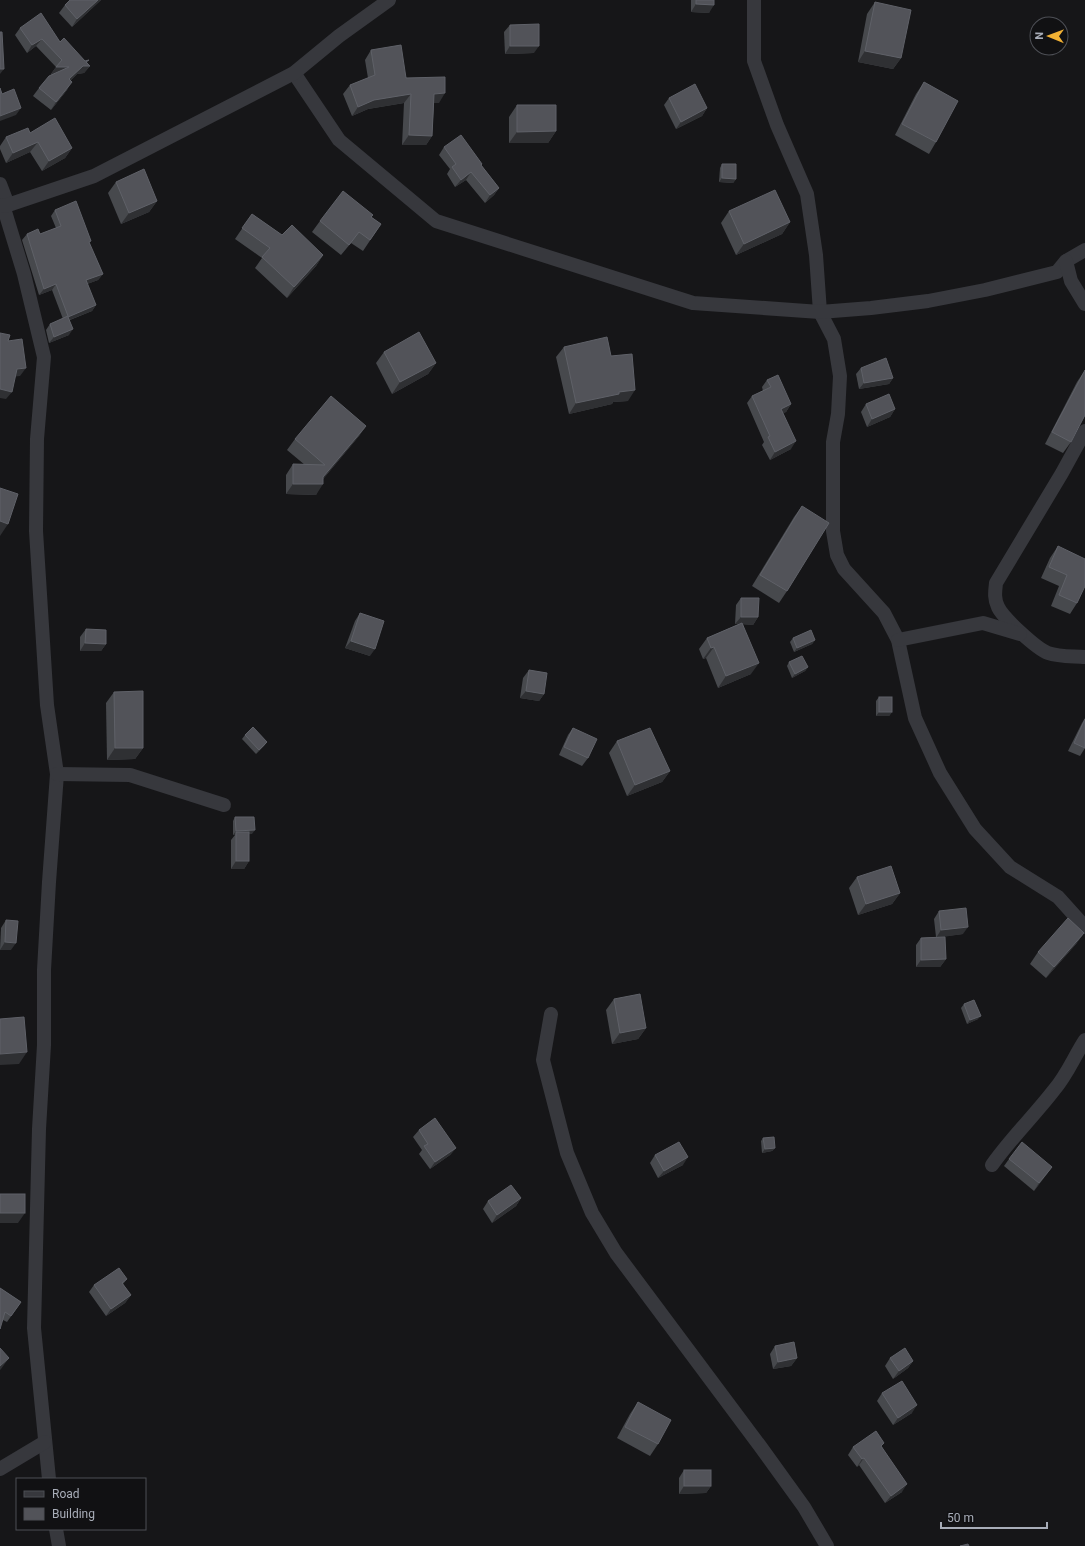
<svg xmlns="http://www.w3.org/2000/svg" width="1085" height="1546" font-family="Roboto,sans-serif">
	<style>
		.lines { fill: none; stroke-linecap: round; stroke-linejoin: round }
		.minor { stroke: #37383d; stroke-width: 14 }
		.wall { fill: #47494d }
		.shaded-wall { fill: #2f3033 }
		.building { fill: #525359; stroke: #5f6168 }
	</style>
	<rect width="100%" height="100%" fill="#161618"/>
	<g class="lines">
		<g class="minor">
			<path d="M 754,0 L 754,61 L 777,125 L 807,194 L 816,255 L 820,312 L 834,339 L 840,376 L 838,414 L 833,442 L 833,531 L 837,555 L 844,569 L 884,613 L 898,640 L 915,718 L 940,773 L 975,829 L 1010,867 L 1058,897 L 1085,927"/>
			<path d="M 294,73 L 339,140 L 436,221 L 693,303 L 820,312 L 871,308 L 928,301 L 985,290 L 1057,272 L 1066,261 L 1085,250"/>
			<path d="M 0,184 L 8,205"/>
			<path d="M 3,205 L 24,274 L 44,357 L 37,439 L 36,531 L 47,705 L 57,774 L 49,882 L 44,970 L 44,1045 L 39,1129 L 34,1328 L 49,1479"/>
			<path d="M 0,206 L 8,205 L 94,176 L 294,73 L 339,36 L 389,0"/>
			<path d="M 1066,261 L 1071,281 L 1085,304"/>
			<path d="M 1085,431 L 1062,473 L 996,583 C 995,592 994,599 998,607 C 1003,618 1037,649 1048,653 C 1059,657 1073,656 1085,657"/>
			<path d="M 898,640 L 983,623 L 1020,634"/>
			<path d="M 57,774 L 130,775 L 224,805"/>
			<path d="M 551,1014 L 543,1060 L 567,1153 L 592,1213 L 616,1253 L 760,1446 L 804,1507 L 827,1546"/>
			<path d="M 992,1165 C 1011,1138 1034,1116 1054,1090 C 1067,1075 1074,1057 1085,1040"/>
			<path d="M 0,1469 L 45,1442"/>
			<path d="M 56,1529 L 59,1546"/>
		</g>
	</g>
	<g class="wall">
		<path d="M 70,0 L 101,0 L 72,27 L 59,13 L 65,5 Z"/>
		<path d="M 691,0 L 714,0 L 709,13 L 691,12 Z"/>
		<path d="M 875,2 L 901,58 L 893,69 L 858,62 L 867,14 Z"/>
		<path d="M 510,25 L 534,53 L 505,54 L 504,32 Z"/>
		<path d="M 20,28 L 60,42 L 90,66 L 84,73 L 77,74 L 70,81 L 67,90 L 51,110 L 33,96 L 39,88 L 52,75 L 51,74 L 56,67 L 36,46 L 27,53 L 15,35 Z"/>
		<path d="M 371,50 L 439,103 L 434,103 L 432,136 L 426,145 L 402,145 L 404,103 L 368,109 L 352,116 L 343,94 L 350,85 L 368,78 L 365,60 Z"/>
		<path d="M 924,82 L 936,142 L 929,154 L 895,135 L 916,94 Z"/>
		<path d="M 669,98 L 707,108 L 702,116 L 676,129 L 664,105 Z"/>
		<path d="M 517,105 L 556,131 L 548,143 L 509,143 L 509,117 Z"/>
		<path d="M 30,133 L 72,148 L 65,158 L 42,171 L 30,152 L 6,163 L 0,149 L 0,146 L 6,137 Z"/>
		<path d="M 444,147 L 481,165 L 499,188 L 494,195 L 485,203 L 466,180 L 455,187 L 447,174 L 450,169 L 439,155 Z"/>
		<path d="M 722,164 L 736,179 L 733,183 L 719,182 L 720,168 Z"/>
		<path d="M 116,182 L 157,201 L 149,212 L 121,224 L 108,193 Z"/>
		<path d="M 55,210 L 89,243 L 103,274 L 98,280 L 87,284 L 96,305 L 92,311 L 70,320 L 69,335 L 49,343 L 46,330 L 50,324 L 63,319 L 52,290 L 39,295 L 22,240 L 27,234 L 40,234 L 56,228 L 51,216 Z"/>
		<path d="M 729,211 L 790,222 L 782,234 L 736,255 L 721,223 Z"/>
		<path d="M 252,214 L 282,235 L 323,255 L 316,266 L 287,298 L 255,268 L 262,258 L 235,239 Z"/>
		<path d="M 371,217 L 381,224 L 363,251 L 351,243 L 341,255 L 312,232 L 320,221 Z"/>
		<path d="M 564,347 L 611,356 L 628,401 L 613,402 L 612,404 L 569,414 L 556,357 Z"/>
		<path d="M 384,352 L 436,363 L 428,374 L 392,394 L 376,363 Z"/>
		<path d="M 861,368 L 893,378 L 889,384 L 859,389 L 856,374 Z"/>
		<path d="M 1085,370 L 1071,442 L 1063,453 L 1045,444 L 1077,382 Z"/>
		<path d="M 767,380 L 791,404 L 786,412 L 783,413 L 791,449 L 770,460 L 762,445 L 764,442 L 747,403 L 752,396 L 763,391 L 762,387 Z"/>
		<path d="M 866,404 L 895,409 L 890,417 L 867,427 L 861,412 Z"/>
		<path d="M 366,426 L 359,436 L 323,479 L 316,495 L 286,494 L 286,475 L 293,464 L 305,465 L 287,450 L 295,439 Z"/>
		<path d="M 802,506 L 787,591 L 779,603 L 752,586 L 794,517 Z"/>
		<path d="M 1058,546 L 1077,603 L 1070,614 L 1051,606 L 1059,586 L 1041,578 L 1050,558 Z"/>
		<path d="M 741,598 L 758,617 L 753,625 L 743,624 L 751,674 L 718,688 L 706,658 L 703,659 L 699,649 L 707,638 L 739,624 L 735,624 L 736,605 Z"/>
		<path d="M 360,613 L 370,656 L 345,648 L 355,621 Z"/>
		<path d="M 86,629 L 106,644 L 101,651 L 80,651 L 80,637 Z"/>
		<path d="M 793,638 L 815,640 L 812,644 L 794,652 L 790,642 Z"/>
		<path d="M 789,662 L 808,667 L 805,671 L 792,678 L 787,666 Z"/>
		<path d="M 529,670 L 544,694 L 539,701 L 520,698 L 523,678 Z"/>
		<path d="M 114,692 L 143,748 L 135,759 L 107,760 L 106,703 Z"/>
		<path d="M 879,697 L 892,712 L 889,716 L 876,716 L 876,701 Z"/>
		<path d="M 1085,718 L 1085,748 L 1080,756 L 1068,751 L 1082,723 Z"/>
		<path d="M 573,728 L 588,758 L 582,766 L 559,755 L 568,735 Z"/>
		<path d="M 245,735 L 267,742 L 264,746 L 256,754 L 242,739 Z"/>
		<path d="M 617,741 L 670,771 L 662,782 L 627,796 L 609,753 Z"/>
		<path d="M 235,817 L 252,834 L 249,834 L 249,861 L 244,869 L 231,869 L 231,840 L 235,835 L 233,835 L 233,821 Z"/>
		<path d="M 857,877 L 900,893 L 892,904 L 858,915 L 849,888 Z"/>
		<path d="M 939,911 L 963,934 L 939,937 L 946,959 L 940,967 L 916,967 L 916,945 L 921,938 L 936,937 L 934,919 Z"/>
		<path d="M 6,920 L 11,950 L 0,950 L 1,928 Z"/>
		<path d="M 1084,933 L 1076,944 L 1046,978 L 1030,964 L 1038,952 Z"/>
		<path d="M 614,999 L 646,1028 L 638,1039 L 612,1044 L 606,1010 Z"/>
		<path d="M 964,1004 L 978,1019 L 967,1024 L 961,1008 Z"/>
		<path d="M 419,1130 L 456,1148 L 450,1155 L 430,1169 L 419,1154 L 422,1150 L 413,1137 Z"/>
		<path d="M 763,1138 L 775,1148 L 772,1151 L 762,1153 L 761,1141 Z"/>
		<path d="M 655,1155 L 683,1165 L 658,1178 L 650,1163 Z"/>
		<path d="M 1009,1159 L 1052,1167 L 1034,1191 L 1004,1166 Z"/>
		<path d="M 521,1198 L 516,1206 L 492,1223 L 483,1209 L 488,1201 Z"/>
		<path d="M 127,1279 L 123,1284 L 131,1295 L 125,1303 L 106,1316 L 89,1292 L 94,1285 Z"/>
		<path d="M 0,1288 L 21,1302 L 7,1322 L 3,1320 Z"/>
		<path d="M 775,1346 L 797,1358 L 791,1366 L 773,1369 L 770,1354 Z"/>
		<path d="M 890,1358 L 913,1361 L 908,1368 L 893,1379 L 885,1366 Z"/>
		<path d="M 882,1393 L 912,1413 L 893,1425 L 877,1401 Z"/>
		<path d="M 638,1402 L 658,1444 L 650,1456 L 617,1438 L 630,1414 Z"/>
		<path d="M 853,1447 L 882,1447 L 902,1492 L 885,1503 L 859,1465 L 857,1467 L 848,1455 Z"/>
		<path d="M 684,1470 L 711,1486 L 706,1493 L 679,1494 L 679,1478 Z"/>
	</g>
	<g class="shaded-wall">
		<path d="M 98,0 L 101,0 L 72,27 L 77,19 Z"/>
		<path d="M 696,4 L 714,5 L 709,13 L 691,12 Z"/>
		<path d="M 42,39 L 36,46 L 27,53 L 32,45 Z"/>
		<path d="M 510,46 L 539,46 L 534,53 L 505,54 Z"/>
		<path d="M 865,51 L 901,58 L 893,69 L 858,62 Z"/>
		<path d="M 89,60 L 85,66 L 90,66 L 84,73 L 77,74 L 64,87 L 69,79 Z"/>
		<path d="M 56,67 L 69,67 L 64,75 L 51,74 Z"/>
		<path d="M 0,69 L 4,69 L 0,74 Z"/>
		<path d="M 72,82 L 67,90 L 51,110 L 56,102 Z"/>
		<path d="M 445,93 L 439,103 L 428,103 L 434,94 Z"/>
		<path d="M 411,94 L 404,103 L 368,109 L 352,116 L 358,107 L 374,100 Z"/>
		<path d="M 21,108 L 16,115 L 0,121 L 0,116 Z"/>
		<path d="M 707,108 L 702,116 L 676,129 L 681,122 Z"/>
		<path d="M 556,131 L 548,143 L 509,143 L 517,132 Z"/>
		<path d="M 409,135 L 432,136 L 426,145 L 402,145 Z"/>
		<path d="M 38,142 L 30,152 L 6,163 L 13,153 Z"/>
		<path d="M 72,148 L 65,158 L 42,171 L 49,161 Z"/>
		<path d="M 471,172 L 466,180 L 455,187 L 461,180 Z"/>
		<path d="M 722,178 L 736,179 L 733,183 L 719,182 Z"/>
		<path d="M 499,188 L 494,195 L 485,203 L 490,195 Z"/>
		<path d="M 157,201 L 149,212 L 121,224 L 129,213 Z"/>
		<path d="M 790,222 L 782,234 L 736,255 L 744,244 Z"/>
		<path d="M 323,255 L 316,266 L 287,298 L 294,287 Z"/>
		<path d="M 103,274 L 98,280 L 82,286 L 86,280 Z"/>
		<path d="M 56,284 L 52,290 L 39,295 L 44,289 Z"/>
		<path d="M 96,305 L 92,311 L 64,322 L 68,317 Z"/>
		<path d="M 73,329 L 69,335 L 49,343 L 54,337 Z"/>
		<path d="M 436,363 L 428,374 L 392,394 L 400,382 Z"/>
		<path d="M 26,368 L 20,376 L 11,377 L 17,369 Z"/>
		<path d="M 893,378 L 889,384 L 859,389 L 864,383 Z"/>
		<path d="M 0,389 L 12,392 L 6,399 L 0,398 Z"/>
		<path d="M 635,390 L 628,401 L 613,402 L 612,404 L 569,414 L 576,403 L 619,392 Z"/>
		<path d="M 791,404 L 786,412 L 775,417 L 781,409 Z"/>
		<path d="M 895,409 L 890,417 L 867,427 L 872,419 Z"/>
		<path d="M 366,426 L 359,436 L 319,484 L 323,484 L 316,495 L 286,494 L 293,484 L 323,477 Z"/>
		<path d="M 796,441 L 791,449 L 770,460 L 775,452 Z"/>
		<path d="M 0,521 L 8,524 L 0,536 Z"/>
		<path d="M 741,617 L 758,617 L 753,625 L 735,624 Z"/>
		<path d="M 815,640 L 812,644 L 794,652 L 797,648 Z"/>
		<path d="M 351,641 L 375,649 L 370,656 L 345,648 Z"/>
		<path d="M 85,643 L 106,644 L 101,651 L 80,651 Z"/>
		<path d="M 714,647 L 706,658 L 703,659 L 711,648 Z"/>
		<path d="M 759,663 L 751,674 L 718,688 L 726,676 Z"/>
		<path d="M 808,667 L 805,671 L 792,678 L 795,674 Z"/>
		<path d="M 526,691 L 544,694 L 539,701 L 520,698 Z"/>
		<path d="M 879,712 L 892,712 L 889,716 L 876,716 Z"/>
		<path d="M 267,742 L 264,746 L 256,754 L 259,750 Z"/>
		<path d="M 115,748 L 143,748 L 135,759 L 107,760 Z"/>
		<path d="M 670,771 L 662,782 L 627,796 L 635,785 Z"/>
		<path d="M 255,830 L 252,834 L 236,835 L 236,832 L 235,835 L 233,835 L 236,831 Z"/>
		<path d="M 236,861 L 249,861 L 244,869 L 231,869 Z"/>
		<path d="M 900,893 L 892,904 L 858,915 L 866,904 Z"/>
		<path d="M 968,927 L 963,934 L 936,938 L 941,930 Z"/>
		<path d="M 1084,933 L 1076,944 L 1046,978 L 1054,967 Z"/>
		<path d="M 5,942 L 16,943 L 11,950 L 0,950 Z"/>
		<path d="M 946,959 L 940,967 L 916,967 L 921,960 Z"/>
		<path d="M 981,1016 L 978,1019 L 967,1024 L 970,1020 Z"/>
		<path d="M 646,1028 L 638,1039 L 612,1044 L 620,1033 Z"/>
		<path d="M 27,1052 L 19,1064 L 0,1065 L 0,1054 Z"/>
		<path d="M 456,1148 L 450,1155 L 430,1169 L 435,1162 Z"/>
		<path d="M 775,1148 L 772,1151 L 762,1153 L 765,1149 Z"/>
		<path d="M 688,1157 L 683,1165 L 658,1178 L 664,1171 Z"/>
		<path d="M 1052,1167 L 1047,1174 L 1034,1191 L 1039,1183 Z"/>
		<path d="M 521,1198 L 516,1206 L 492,1223 L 497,1215 Z"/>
		<path d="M 0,1213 L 25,1213 L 18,1223 L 0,1223 Z"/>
		<path d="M 131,1295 L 125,1303 L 106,1316 L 111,1309 Z"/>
		<path d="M 9,1358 L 1,1369 L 0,1370 L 0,1366 Z"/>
		<path d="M 797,1358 L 791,1366 L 773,1369 L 778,1362 Z"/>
		<path d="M 913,1361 L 908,1368 L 893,1379 L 899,1371 Z"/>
		<path d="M 917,1405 L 912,1413 L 893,1425 L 898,1418 Z"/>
		<path d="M 864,1458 L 859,1465 L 857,1467 L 862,1459 Z"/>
		<path d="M 907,1484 L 902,1492 L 885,1503 L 891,1496 Z"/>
		<path d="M 684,1486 L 711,1486 L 706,1493 L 679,1494 Z"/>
	</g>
	<g class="building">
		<path d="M 70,0 L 98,0 L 77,19 L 65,5 Z"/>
		<path d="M 696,0 L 714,0 L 714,5 L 696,4 Z"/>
		<path d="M 875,2 L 911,10 L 901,58 L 865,51 Z"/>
		<path d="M 41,13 L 60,42 L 64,38 L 85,61 L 89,60 L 86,62 L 90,66 L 83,66 L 69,79 L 72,82 L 56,102 L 39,88 L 49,76 L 69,67 L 56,67 L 62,60 L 42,39 L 32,45 L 20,28 Z"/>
		<path d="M 539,24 L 539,46 L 510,46 L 510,25 Z"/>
		<path d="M 0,32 L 2,32 L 4,69 L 0,69 Z"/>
		<path d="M 401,45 L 406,78 L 445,77 L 445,93 L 434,94 L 432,136 L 409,135 L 411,94 L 374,100 L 358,107 L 350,85 L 375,75 L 371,50 Z"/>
		<path d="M 924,82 L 958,101 L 936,142 L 902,124 Z"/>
		<path d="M 695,84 L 707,108 L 681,122 L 669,98 Z"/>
		<path d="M 0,88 L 2,94 L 14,89 L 21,108 L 0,116 Z"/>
		<path d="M 517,105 L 556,105 L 556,131 L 517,132 Z"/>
		<path d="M 55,118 L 72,148 L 49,161 L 38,142 L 13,153 L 6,137 L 28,128 L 30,133 Z"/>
		<path d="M 461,135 L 482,164 L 481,165 L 499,188 L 490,195 L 471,172 L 461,180 L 452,167 L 456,164 L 444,147 Z"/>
		<path d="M 722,164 L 736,164 L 736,179 L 722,178 Z"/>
		<path d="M 144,169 L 157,201 L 129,213 L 116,182 Z"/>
		<path d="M 775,190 L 790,222 L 744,244 L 729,211 Z"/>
		<path d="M 343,191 L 373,215 L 371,217 L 381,224 L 370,240 L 359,232 L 349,245 L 320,221 Z"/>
		<path d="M 76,201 L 91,241 L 89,242 L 103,274 L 86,280 L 96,305 L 68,317 L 73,329 L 54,337 L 50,324 L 68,316 L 56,284 L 44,289 L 27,234 L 38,229 L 40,234 L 61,226 L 55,210 Z"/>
		<path d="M 252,214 L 282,235 L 292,225 L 323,255 L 294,287 L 262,257 L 270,248 L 242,228 Z"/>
		<path d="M 419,332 L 436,363 L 400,382 L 384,352 Z"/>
		<path d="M 0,333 L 10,335 L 8,341 L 22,339 L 26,368 L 17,369 L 12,392 L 0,389 Z"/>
		<path d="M 607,337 L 611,356 L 632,354 L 635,390 L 619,392 L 619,394 L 576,403 L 564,347 Z"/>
		<path d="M 886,358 L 893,378 L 864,383 L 861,368 Z"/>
		<path d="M 1085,370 L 1085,415 L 1071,442 L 1052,432 Z"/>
		<path d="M 778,375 L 791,404 L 781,409 L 796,441 L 775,452 L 768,437 L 770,436 L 752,396 L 771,387 L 767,380 Z"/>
		<path d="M 889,394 L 895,409 L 872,419 L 866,404 Z"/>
		<path d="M 331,396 L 366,426 L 323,477 L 323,484 L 293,484 L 293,464 L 325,465 L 295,439 Z"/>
		<path d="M 0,488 L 18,494 L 8,524 L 0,521 Z"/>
		<path d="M 802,506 L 829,523 L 787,591 L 760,575 Z"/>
		<path d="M 1058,546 L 1085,559 L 1085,586 L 1077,603 L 1059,595 L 1067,575 L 1049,567 Z"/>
		<path d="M 741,598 L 759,598 L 758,617 L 741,617 Z"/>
		<path d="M 360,613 L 384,621 L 375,649 L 351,641 Z"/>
		<path d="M 742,623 L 759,663 L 726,676 L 714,647 L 711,648 L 707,638 Z"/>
		<path d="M 86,629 L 106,630 L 106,644 L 85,643 Z"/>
		<path d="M 811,630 L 815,640 L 797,648 L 793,638 Z"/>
		<path d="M 802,656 L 808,667 L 795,674 L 789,662 Z"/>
		<path d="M 529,670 L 547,673 L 544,694 L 526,691 Z"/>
		<path d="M 143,691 L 143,748 L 115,748 L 114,692 Z"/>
		<rect x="879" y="697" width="13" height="15"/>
		<path d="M 1085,719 L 1085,748 L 1074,743 Z"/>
		<path d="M 253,727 L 267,742 L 259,750 L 245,735 Z"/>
		<path d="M 573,728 L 597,739 L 588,758 L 564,747 Z"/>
		<path d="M 650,728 L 670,771 L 635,785 L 617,741 Z"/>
		<path d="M 235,817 L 254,817 L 255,830 L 236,831 Z"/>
		<rect x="236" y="832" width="13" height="29"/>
		<path d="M 891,866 L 900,893 L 866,904 L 857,877 Z"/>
		<path d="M 966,908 L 968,927 L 941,930 L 939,911 Z"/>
		<path d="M 1068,918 L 1084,933 L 1054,967 L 1038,952 Z"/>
		<path d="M 6,920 L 18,921 L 16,943 L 5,942 Z"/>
		<path d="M 945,937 L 946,959 L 921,960 L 921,938 Z"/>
		<path d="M 640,994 L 646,1028 L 620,1033 L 614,999 Z"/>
		<path d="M 974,1000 L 981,1016 L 970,1020 L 964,1004 Z"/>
		<path d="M 24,1017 L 27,1052 L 0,1054 L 0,1019 Z"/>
		<path d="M 435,1118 L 456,1148 L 435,1162 L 424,1146 L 428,1144 L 419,1130 Z"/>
		<path d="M 774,1137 L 775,1148 L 765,1149 L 763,1138 Z"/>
		<path d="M 679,1142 L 688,1157 L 664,1171 L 655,1155 Z"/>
		<path d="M 1022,1142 L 1052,1167 L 1039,1183 L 1009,1159 Z"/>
		<path d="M 511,1185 L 521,1198 L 497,1215 L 488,1201 Z"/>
		<rect x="0" y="1194" width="25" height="19"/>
		<path d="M 119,1268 L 127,1279 L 122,1283 L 131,1295 L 111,1309 L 94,1285 Z"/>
		<path d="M 0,1288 L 21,1302 L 11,1316 L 5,1312 L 0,1329 Z"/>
		<path d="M 794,1342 L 797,1358 L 778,1362 L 775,1346 Z"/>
		<path d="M 0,1348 L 9,1358 L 0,1366 Z"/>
		<path d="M 905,1348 L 913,1361 L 899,1371 L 890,1358 Z"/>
		<path d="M 902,1381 L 917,1405 L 898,1418 L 882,1393 Z"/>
		<path d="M 638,1402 L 671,1420 L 658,1444 L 625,1427 Z"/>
		<path d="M 876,1431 L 884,1443 L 881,1446 L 907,1484 L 891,1496 L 864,1458 L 862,1459 L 853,1447 Z"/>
		<rect x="684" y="1470" width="27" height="16"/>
		<path d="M 968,1544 L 969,1546 L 960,1546 Z"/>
	</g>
	<rect x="16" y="1478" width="130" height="52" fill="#111113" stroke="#4d4f55"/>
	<rect x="24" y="1491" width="20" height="6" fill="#37383d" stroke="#4d4f55"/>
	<text x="52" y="1498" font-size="12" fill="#a8adb8">Road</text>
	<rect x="24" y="1508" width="20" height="12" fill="#525359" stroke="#4d4f55"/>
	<text x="52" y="1518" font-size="12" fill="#a8adb8">Building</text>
	<g transform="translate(1049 36) rotate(271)"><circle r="19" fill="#111113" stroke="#4d4f55"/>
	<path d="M0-3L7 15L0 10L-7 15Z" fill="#f2b134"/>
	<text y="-6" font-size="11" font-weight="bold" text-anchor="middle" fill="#a8adb8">N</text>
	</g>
	<path d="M941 1522v6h106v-6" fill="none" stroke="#a8adb8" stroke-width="2"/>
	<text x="947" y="1522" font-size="12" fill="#a8adb8" stroke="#111113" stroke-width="3" paint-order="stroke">50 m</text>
</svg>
